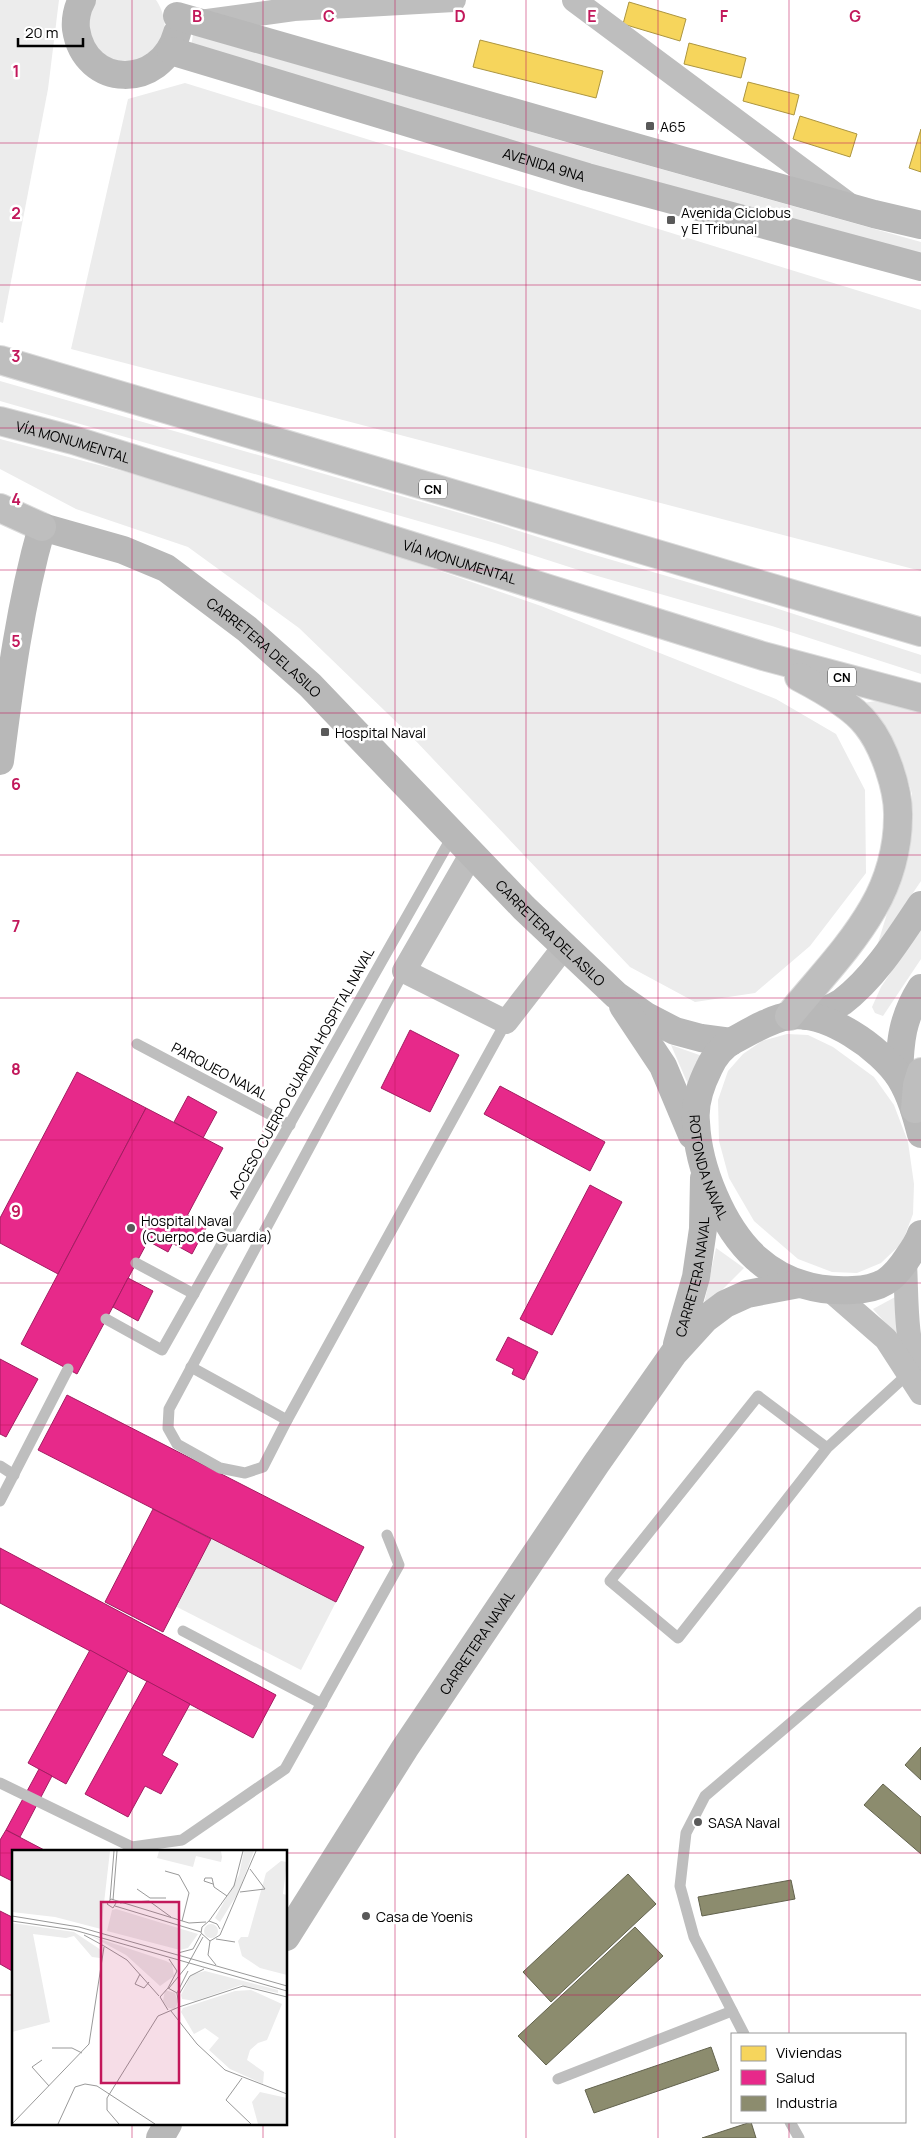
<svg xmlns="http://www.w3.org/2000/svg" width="921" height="2138" font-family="Manrope,sans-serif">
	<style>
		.green { fill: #ececec }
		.homes { fill: #f6d55c; stroke: #ac9540 }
		.health { fill: #e7298a; stroke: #a21d61 }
		.industry { fill: #8c8c6e; stroke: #62624d }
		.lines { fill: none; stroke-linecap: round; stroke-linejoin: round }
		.highway-casing { stroke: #dbdbdb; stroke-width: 30 }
		.lane { stroke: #bebebe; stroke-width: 11 }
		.street { stroke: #bebebe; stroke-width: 24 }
		.secondary { stroke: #b8b8b8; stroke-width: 28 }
		.highway { stroke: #bebebe; stroke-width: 28 }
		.grid { fill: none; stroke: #c2185b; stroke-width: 1; stroke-opacity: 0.55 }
		.poi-dot { fill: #595959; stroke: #fff; stroke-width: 2 }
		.labels { text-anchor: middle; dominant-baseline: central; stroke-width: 5; stroke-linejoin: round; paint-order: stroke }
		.shield { fill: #fff; stroke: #4c4c4c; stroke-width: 1 }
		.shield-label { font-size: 12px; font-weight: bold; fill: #000 }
		.poi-label { font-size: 14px; fill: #000; stroke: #fff; text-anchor: start }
		.street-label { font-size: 14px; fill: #000; stroke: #fff }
		.inset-road { fill: none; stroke: #999; stroke-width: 1 }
		.view { fill: #c2185b; fill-opacity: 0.15; stroke: #c2185b; stroke-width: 2.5 }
		.inset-edge { fill: none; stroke: #000; stroke-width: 2.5 }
		.grid-label { font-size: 16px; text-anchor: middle; font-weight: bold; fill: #c2185b; stroke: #fff; stroke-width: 5; stroke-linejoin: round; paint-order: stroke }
	</style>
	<rect width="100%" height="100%" fill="#fff"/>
	<g class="green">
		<path d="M 0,0 L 59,0 L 48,89 L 3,323 L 0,322 Z"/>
		<path d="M 95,0 L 156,0 C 166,14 170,40 155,52 C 147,58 134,62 125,66 L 91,47 L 86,16 Z"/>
		<path d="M 193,34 L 593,150 L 921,242 L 921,259 L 589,166 L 191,47 Z"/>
		<path d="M 185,83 L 921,310 L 921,571 L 71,349 L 128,99 Z"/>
		<path d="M 0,381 L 488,521 L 588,553 L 766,605 L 921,655 L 921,674 L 772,626 L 594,575 L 495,543 L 0,401 Z"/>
		<path d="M 0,439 L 247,504 L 541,606 L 776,699 L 836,734 L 865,790 L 866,873 L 810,946 L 755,993 L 695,1002 L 630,967 L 414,739 L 299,628 L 188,547 L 76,509 L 0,469 Z"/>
		<path d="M 889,699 L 921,710 L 921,881 L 877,946 L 903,862 L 912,794 L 903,764 L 863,703 Z"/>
		<path d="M 921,927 L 921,959 L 883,1016 L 875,1013 L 872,1007 L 881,987 Z"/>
		<path d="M 787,1034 L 808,1035 L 833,1047 L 874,1077 L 894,1105 L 908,1142 L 914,1184 L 913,1214 L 902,1243 L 881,1263 L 857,1273 L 832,1272 L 798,1259 L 754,1221 L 729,1178 L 719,1141 L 718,1100 L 728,1071 L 743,1054 L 762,1041 Z"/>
		<path d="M 671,1045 L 705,1057 L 690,1089 Z"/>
		<path d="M 716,1248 L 744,1268 L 703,1309 Z"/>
		<path d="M 897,1296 L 898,1337 L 873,1309 Z"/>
		<path d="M 211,1539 L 336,1602 L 301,1670 L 177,1607 Z"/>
	</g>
	<g class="homes">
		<path d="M 629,2 L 686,19 L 680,41 L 623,24 Z"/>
		<path d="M 480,40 L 603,71 L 596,98 L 473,67 Z"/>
		<path d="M 689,43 L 746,58 L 741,78 L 684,64 Z"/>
		<path d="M 748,82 L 799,95 L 794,115 L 743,101 Z"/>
		<path d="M 800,116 L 857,134 L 850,157 L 793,139 Z"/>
		<path d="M 921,129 L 921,172 L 909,168 Z"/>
	</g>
	<g class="health">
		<path d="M 410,1030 L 459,1055 L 430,1112 L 381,1088 Z"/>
		<path d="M 77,1072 L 146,1108 L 58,1274 L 0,1243 L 0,1218 Z"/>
		<path d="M 500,1086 L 605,1142 L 590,1171 L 484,1114 Z"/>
		<path d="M 188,1096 L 217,1112 L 203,1138 L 174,1122 Z"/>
		<path d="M 146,1108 L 223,1148 L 168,1252 L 148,1241 L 77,1374 L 21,1344 Z"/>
		<path d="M 590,1185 L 622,1202 L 552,1335 L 520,1319 Z"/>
		<path d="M 187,1215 L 207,1226 L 192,1254 L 172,1243 Z"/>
		<path d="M 128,1278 L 153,1291 L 138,1321 L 113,1307 Z"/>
		<path d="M 508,1337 L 538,1352 L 524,1380 L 512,1374 L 514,1369 L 496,1360 Z"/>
		<path d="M 0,1359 L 38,1379 L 6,1437 L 0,1434 Z"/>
		<path d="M 67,1395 L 364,1547 L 336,1602 L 38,1450 Z"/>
		<path d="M 153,1509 L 211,1539 L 163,1632 L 105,1602 Z"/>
		<path d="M 0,1548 L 276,1695 L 253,1738 L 0,1603 Z"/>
		<path d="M 90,1650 L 128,1671 L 66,1784 L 28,1763 Z"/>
		<path d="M 147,1681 L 190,1704 L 162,1755 L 178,1764 L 161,1794 L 145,1786 L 128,1817 L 85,1794 Z"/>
		<path d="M 39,1769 L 52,1776 L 20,1837 L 6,1830 Z"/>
		<path d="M 6,1830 L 48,1852 L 14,1852 L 14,1882 L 0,1875 L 0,1840 Z"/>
		<path d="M 0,1911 L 14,1918 L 14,1972 L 0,1964 Z"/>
	</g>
	<g class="industry">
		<path d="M 921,1747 L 921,1780 L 905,1765 Z"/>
		<path d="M 883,1784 L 921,1817 L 921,1854 L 864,1805 Z"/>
		<path d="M 628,1874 L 656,1904 L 551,2002 L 523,1972 Z"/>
		<path d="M 791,1880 L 795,1899 L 702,1916 L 698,1897 Z"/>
		<path d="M 635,1927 L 663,1956 L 546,2065 L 518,2036 Z"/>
		<path d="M 711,2047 L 719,2070 L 594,2113 L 585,2090 Z"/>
		<path d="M 751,2122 L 756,2138 L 702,2138 Z"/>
	</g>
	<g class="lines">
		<defs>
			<g id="highway">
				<path d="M 0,360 L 921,632"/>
				<path id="s6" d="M 0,421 L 73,440 L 763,656 L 921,698"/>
				<path d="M 0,508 L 42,527"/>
				<path d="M 789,1016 C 818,980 850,948 873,908 C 889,881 898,848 898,817 C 899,790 884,746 867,725 C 853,706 820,688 799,677"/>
				<path d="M 915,1109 L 917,1085 L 921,1072"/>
			</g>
		</defs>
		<use href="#highway" class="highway-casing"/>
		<g class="lane">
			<path d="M 404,971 L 169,1409 L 168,1428 L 177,1444 L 220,1468 L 245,1473 L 263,1467 L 287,1420 L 506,1022"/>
			<path d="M 137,1044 L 290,1125"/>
			<path d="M 136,1263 L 194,1294"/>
			<path d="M 106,1319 L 162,1350 L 453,835"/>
			<path d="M 191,1367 L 287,1420"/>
			<path d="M 827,1448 L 758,1396 L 610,1581 L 678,1638 L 827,1448 L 909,1373"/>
			<path d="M 0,1466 L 14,1475"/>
			<path d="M 0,1501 L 68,1369"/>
			<path d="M 183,1631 L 322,1704"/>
			<path d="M 0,1783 L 132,1847 L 182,1840 L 285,1769 L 399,1565 L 387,1535"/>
			<path d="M 744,2034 L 694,1937 L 680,1886 L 686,1833 L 705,1796 L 921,1612"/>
			<path d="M 558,2079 L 732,2011"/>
			<path d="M 790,2122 L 799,2138"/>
		</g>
		<g class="street">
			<path d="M 574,0 L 848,204"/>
			<path d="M 200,22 L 294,9 L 454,0"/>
			<path d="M 472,853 L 404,971 L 506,1022 L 564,947"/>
			<path d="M 905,1262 C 907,1304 905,1334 918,1376"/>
			<path d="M 831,1291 L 886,1339 L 921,1393"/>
		</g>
		<g class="secondary">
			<path d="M 82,0 C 77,8 75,20 76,29 C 85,89 161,90 177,33"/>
			<path d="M 177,16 L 642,149 L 874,214 L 921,225"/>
			<path id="s1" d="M 171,51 L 587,177 L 921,267"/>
			<path id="s2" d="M 0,761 C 10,682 20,604 42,527 L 123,550 L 166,568 L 247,629 L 310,685 L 524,908 L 616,995 L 646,1016 L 675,1031 L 701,1038 L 731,1042"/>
			<path d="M 623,1006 L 663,1066 L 692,1135"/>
			<path d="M 806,1016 C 818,1013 831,1009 842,1002 C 874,978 899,938 921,905"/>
			<path d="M 899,1076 C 900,1041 902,1018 921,988"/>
			<path id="s3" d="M 921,1134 C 916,1115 911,1096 900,1078 C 881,1048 826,1010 789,1016 C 772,1018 749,1032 734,1040 C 723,1046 714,1057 709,1068 C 701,1084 694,1104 696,1122 C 698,1167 722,1227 756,1258 C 784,1283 817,1292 853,1290 C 881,1289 893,1280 908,1257 C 913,1250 918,1243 921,1234"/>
			<path id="s4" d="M 677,1344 L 696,1277 L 703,1229 L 704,1178"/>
			<path id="s5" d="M 286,1937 L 405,1748 L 596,1464 L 674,1353 L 705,1319 L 725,1304 L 747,1294 L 799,1284"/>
			<path d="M 160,2138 L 168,2124"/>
		</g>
		<use href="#highway" class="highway"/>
	</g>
	<path class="grid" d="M 132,0 L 132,1852M 263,0 L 263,1852M 395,0 L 395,2138M 526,0 L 526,2138M 658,0 L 658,2138M 789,0 L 789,2034M 0,143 L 921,143M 0,285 L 921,285M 0,428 L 921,428M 0,570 L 921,570M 0,713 L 921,713M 0,855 L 921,855M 0,998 L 921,998M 0,1140 L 921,1140M 0,1283 L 921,1283M 0,1425 L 921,1425M 0,1568 L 921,1568M 0,1710 L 921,1710M 0,1853 L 14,1853M 286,1853 L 921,1853M 0,1995 L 14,1995M 286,1995 L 921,1995M 789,2122 L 789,2138M 132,2124 L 132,2138M 263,2124 L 263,2138"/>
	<g class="poi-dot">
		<rect x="645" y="121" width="10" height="10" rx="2.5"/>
		<rect x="666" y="215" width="10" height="10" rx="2.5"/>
		<rect x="320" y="727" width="10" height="10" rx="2.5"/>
		<circle cx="131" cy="1228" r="5"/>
		<circle cx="698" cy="1822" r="5"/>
		<circle cx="366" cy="1916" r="5"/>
	</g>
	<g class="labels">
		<g class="shield">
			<rect x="419" y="479.5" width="28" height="19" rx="4"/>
			<rect x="828" y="667.5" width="28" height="19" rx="4"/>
		</g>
		<g class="shield-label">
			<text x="433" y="489">CN</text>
			<text x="842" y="677">CN</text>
		</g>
		<g class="poi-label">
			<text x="660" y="126">A65</text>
			<text x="681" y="212">Avenida Ciclobus<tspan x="681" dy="16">y El Tribunal</tspan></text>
			<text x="335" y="732">Hospital Naval</text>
			<text x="141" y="1220">Hospital Naval<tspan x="141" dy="16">(Cuerpo de Guardia)</tspan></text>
			<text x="708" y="1822">SASA Naval</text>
			<text x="376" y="1916">Casa de Yoenis</text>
		</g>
		<g class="street-label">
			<text stroke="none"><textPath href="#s1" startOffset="390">AVENIDA 9NA</textPath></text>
			<text stroke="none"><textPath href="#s6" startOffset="76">VÍA MONUMENTAL</textPath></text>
			<text stroke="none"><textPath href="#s6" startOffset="481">VÍA MONUMENTAL</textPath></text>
			<text stroke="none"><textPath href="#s2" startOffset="495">CARRETERA DEL ASILO</textPath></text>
			<text stroke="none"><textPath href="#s2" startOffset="900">CARRETERA DEL ASILO</textPath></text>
			<text transform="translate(220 1071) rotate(28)">PARQUEO NAVAL</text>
			<text transform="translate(301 1073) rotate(-61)">ACCESO CUERPO GUARDIA HOSPITAL NAVAL</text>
			<text stroke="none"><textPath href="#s3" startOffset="394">ROTONDA NAVAL</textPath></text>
			<text stroke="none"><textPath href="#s4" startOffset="69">CARRETERA NAVAL</textPath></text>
			<text stroke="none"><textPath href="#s5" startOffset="351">CARRETERA NAVAL</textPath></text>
		</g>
	</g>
	<g transform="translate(12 1850)">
		<rect width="275" height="275" fill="#fff"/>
		<path d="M 0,1 L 98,1 L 89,79 L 43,67 L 0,62 ZM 147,1 L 209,1 L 210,7 L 209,12 L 184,6 L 181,17 L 145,8 ZM 232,1 L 242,1 L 226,43 L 208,72 L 203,68 L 227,25 ZM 269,11 L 275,12 L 271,44 L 275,45 L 275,125 L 248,118 L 230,106 L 226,91 L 229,87 L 236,87 L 254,23 ZM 104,59 L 186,84 L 176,98 L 168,100 L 95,81 L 100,60 ZM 0,73 L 62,82 L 89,100 L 88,108 L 80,107 L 62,86 L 54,88 L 21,84 L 38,172 L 0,182 ZM192 81a7 7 0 1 1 14 0a7 7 0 1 1-14 0ZM 79,86 L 154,111 L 160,114 L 162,126 L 148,136 L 114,105 ZM 193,121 L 266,140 L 266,143 L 229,135 L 183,151 L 170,149 L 169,145 L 179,125 ZM 153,140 L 163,143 L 166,152 L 163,159 L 156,158 L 151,151 ZM 239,140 L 270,154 L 255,190 L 246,193 L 238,200 L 235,210 L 252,222 L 251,234 L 218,219 L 197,200 L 207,188 L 193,178 L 182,184 L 169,162 L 171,158 L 223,141 ZM 248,242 L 275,248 L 275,274 L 246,274 L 240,252 Z" fill="#ececec"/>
		<path class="inset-road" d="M 153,21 L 167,25 L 177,43 L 170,71M 201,34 L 192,31 L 193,28 L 200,28 L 202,37 L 215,46M 125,39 L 138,48 L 154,48M 228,42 L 253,39 L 238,19M 98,50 L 102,1M 101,50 L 105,1M 104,53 L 101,58 L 95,54 L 99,49 L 177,73 L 194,72M 108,53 L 137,51 L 159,67M 103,56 L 189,82M 0,66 L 67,77 L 275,136M 0,71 L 62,80 L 275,141M 197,71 L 222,36 L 231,1M 208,79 L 205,74 L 197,71 L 190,77 L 189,83 L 198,91 L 208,85 L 244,1M 72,85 L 92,96M 204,89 L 223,92M 198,91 L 196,105 L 204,115M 92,96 L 115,110 L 147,146M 166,103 L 181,99 L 189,84M 128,124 L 123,134 L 132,138 L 137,132M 156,138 L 165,121 L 157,109M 157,138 L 175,116 L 191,87M 165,143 L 176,121M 166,146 L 178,126 L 192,119M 167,157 L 231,136 L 275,147M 159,161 L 185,194 L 213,220 L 275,244M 40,198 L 60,198 L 70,203M 30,210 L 20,217 L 37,236M 230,228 L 214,250 L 239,274M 0,274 L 77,194 L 92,97M 46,274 L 63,237 L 73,234 L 85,236 L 143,274M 107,274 L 95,260 L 95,248 L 146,166 L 167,157 L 165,143 L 156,138 L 148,147 L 156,160"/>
		<path class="view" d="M 89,52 L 167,52 L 167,233 L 89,233 Z"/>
		<rect width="275" height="275" class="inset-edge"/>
	</g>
	<g class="grid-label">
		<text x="197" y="22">B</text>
		<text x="329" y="22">C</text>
		<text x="460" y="22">D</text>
		<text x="592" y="22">E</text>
		<text x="724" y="22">F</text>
		<text x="855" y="22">G</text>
		<text x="16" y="77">1</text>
		<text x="16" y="219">2</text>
		<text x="16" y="362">3</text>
		<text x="16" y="505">4</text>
		<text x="16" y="647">5</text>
		<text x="16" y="790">6</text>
		<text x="16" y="932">7</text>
		<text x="16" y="1075">8</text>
		<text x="16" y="1217">9</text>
	</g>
	<rect x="731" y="2033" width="175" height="90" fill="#ffffff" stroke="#999999"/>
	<rect x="741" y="2046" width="25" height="15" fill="#f6d55c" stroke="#999999"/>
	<text x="776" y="2058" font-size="15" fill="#000000">Viviendas</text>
	<rect x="741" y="2070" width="25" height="15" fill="#e7298a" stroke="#999999"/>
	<text x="776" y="2083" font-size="15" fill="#000000">Salud</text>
	<rect x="741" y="2096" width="25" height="15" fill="#8c8c6e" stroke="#999999"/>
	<text x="776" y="2108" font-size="15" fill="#000000">Industria</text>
	<path d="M18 38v8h65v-8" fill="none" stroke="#000000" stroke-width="2.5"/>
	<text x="25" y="38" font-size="15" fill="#000000" stroke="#ffffff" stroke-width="4" paint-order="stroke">20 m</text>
</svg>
